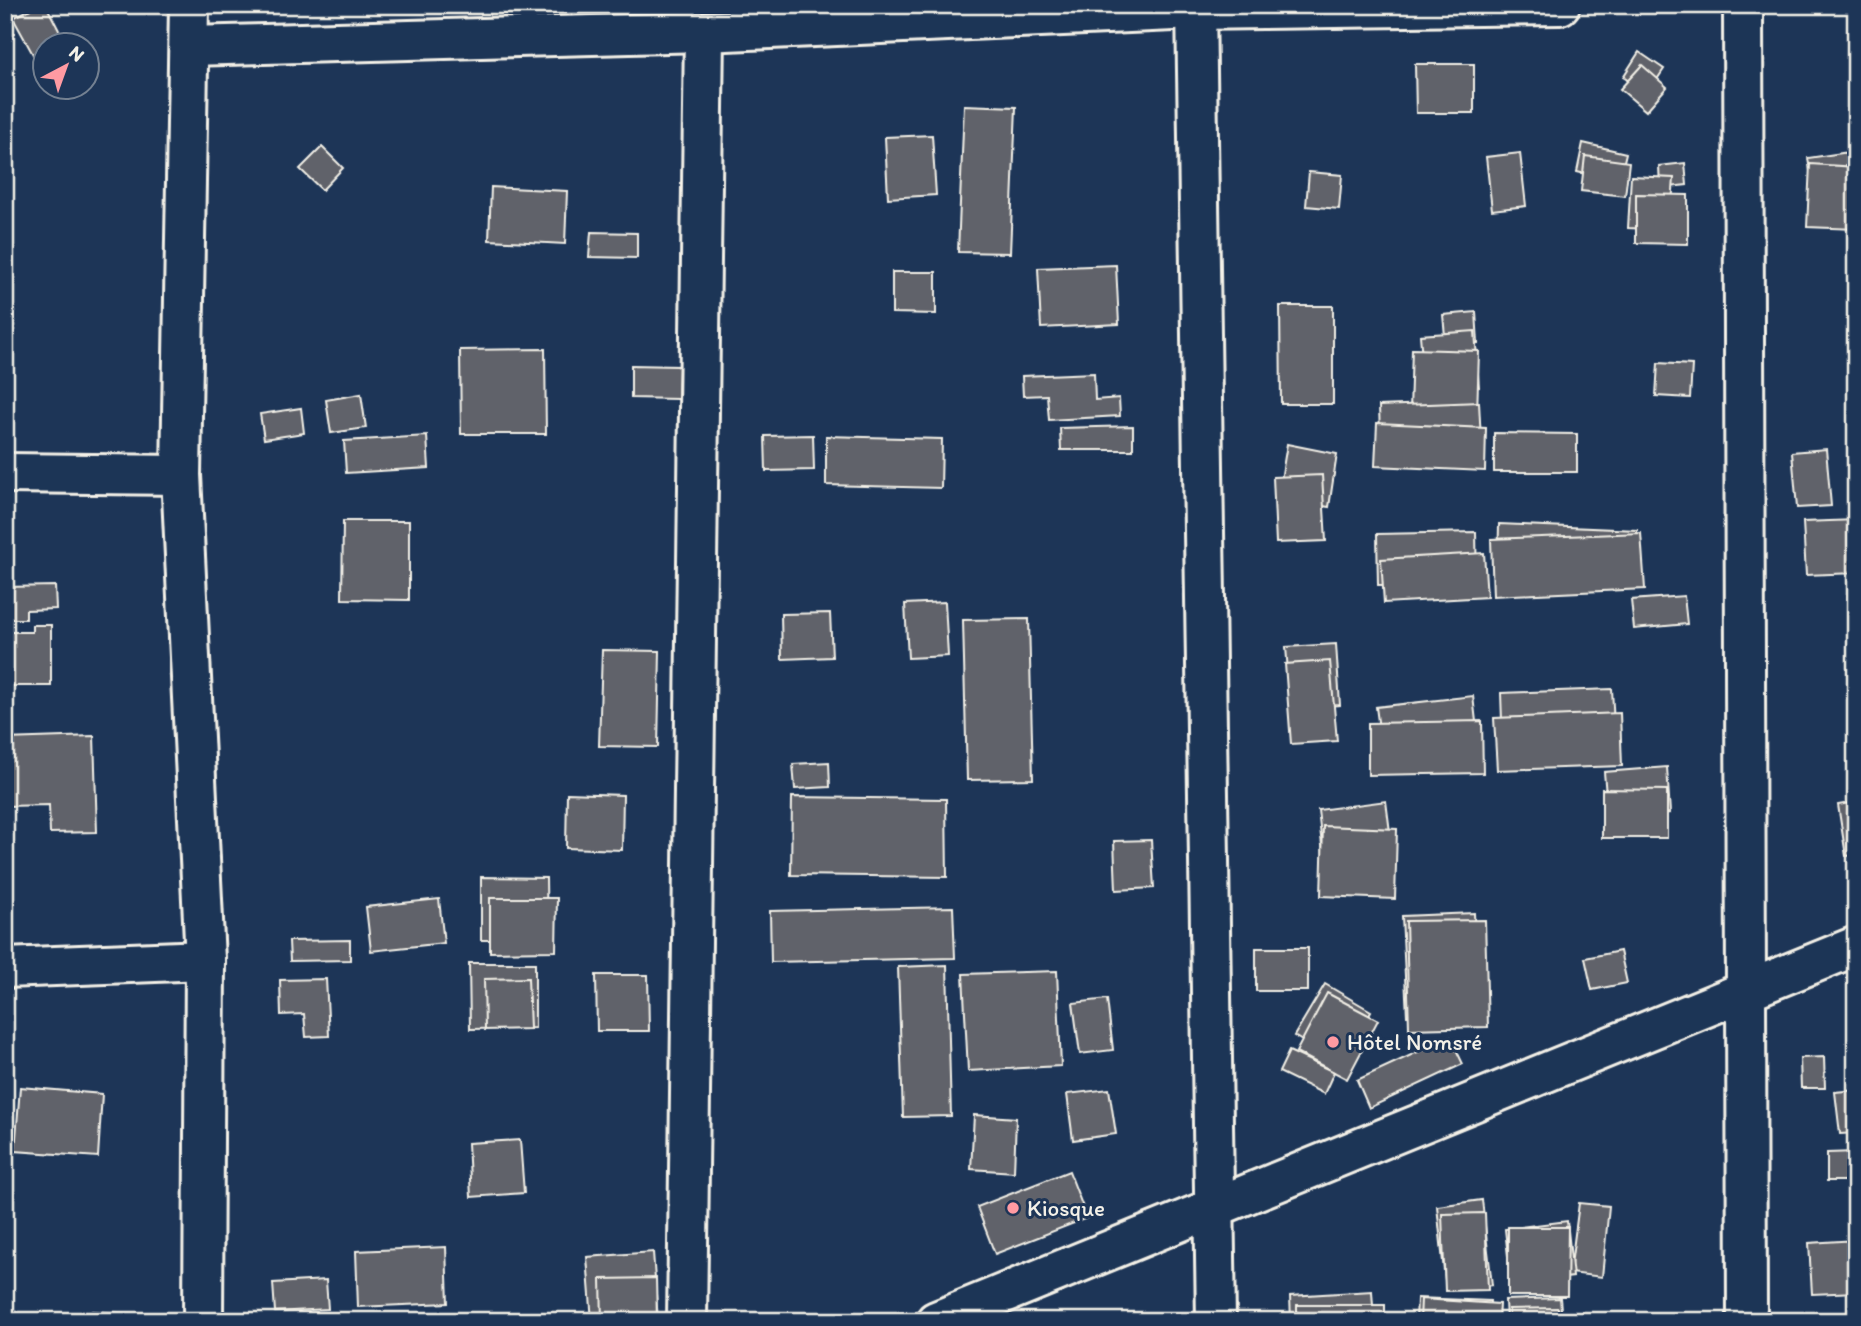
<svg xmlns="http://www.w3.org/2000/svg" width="1861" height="1326" font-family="Itim,sans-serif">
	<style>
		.building { fill: #60626a; stroke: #f4f1e8; stroke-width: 2 }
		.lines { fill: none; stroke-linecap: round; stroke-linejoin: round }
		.street-casing { stroke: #f4f1e8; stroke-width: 44 }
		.street { stroke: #1d3557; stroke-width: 38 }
		.poi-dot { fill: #ff9aa2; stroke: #1d3557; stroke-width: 2.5 }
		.labels { text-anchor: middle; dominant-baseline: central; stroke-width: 6; stroke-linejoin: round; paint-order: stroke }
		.poi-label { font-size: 23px; fill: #f4f1e8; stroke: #1d3557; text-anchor: start }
	</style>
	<rect width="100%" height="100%" fill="#1d3557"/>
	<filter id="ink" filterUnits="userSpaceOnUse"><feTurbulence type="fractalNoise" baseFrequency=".0143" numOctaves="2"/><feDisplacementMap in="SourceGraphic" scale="14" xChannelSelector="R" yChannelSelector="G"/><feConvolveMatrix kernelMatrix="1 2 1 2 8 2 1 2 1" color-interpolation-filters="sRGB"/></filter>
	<g filter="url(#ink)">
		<g class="building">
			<path d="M 38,5 L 46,5 L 67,46 L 46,46 L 46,78 L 13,18 Z"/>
			<path d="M 1639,52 L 1664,69 L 1648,93 L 1623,77 Z"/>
			<path d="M 1415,64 L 1474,64 L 1474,113 L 1416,113 Z"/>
			<path d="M 1642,65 L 1667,87 L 1646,111 L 1620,89 Z"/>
			<path d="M 964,105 L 1016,107 L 1010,253 L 958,252 Z"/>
			<path d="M 932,135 L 936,195 L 888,198 L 885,137 Z"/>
			<path d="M 1583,143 L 1626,153 L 1619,182 L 1577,172 Z"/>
			<path d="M 322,147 L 343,168 L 322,190 L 300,169 Z"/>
			<path d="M 1856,151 L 1856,217 L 1818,223 L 1808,158 Z"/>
			<path d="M 1520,153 L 1526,206 L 1492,210 L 1486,157 Z"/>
			<path d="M 1585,156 L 1629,162 L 1625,196 L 1581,191 Z"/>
			<path d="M 1685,163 L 1687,185 L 1660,188 L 1659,166 Z"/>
			<path d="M 1810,164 L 1856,167 L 1856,229 L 1807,227 Z"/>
			<path d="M 1309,172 L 1342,175 L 1339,209 L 1306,206 Z"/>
			<path d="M 1631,176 L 1674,178 L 1670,230 L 1628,228 Z"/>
			<path d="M 491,187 L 567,191 L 565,244 L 489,240 Z"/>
			<path d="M 1636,194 L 1688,195 L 1688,244 L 1636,243 Z"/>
			<path d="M 591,232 L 637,233 L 637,258 L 589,257 Z"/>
			<path d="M 1116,265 L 1119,324 L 1041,328 L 1038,268 Z"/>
			<path d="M 892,272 L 936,272 L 936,314 L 892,313 Z"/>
			<path d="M 1280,306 L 1333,306 L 1333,404 L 1281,404 Z"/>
			<path d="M 1476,312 L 1478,343 L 1446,346 L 1443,315 Z"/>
			<path d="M 1475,331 L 1479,387 L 1425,392 L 1420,335 Z"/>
			<path d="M 545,349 L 546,434 L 461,434 L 460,350 Z"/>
			<path d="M 1412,349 L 1479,351 L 1477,414 L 1410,411 Z"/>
			<path d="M 1658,363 L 1692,365 L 1690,398 L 1656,396 Z"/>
			<path d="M 631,365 L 679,366 L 678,399 L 631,398 Z"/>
			<path d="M 1094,373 L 1095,400 L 1119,398 L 1120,416 L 1049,420 L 1047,395 L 1023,396 L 1022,376 Z"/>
			<path d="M 361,394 L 366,428 L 331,433 L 326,400 Z"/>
			<path d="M 1479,402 L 1482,459 L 1381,463 L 1379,406 Z"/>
			<path d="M 301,408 L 304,433 L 264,439 L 260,414 Z"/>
			<path d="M 1377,423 L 1486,428 L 1485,471 L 1375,466 Z"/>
			<path d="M 1133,426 L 1133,450 L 1061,450 L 1060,428 Z"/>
			<path d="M 1494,433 L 1577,434 L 1577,472 L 1494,472 Z"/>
			<path d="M 813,435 L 814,470 L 766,471 L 765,436 Z"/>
			<path d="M 427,436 L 429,468 L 346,473 L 344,441 Z"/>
			<path d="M 826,436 L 942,439 L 941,488 L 826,485 Z"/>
			<path d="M 1287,444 L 1337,454 L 1329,507 L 1278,498 Z"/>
			<path d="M 1826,449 L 1831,506 L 1797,508 L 1792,452 Z"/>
			<path d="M 1322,475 L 1326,541 L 1276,543 L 1273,477 Z"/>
			<path d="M 1856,520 L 1856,573 L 1806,575 L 1803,522 Z"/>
			<path d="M 343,521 L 409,521 L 409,600 L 342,599 Z"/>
			<path d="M 1499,524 L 1637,530 L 1636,574 L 1498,568 Z"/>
			<path d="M 1476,532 L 1477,584 L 1378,585 L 1377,534 Z"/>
			<path d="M 1641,533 L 1645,589 L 1493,596 L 1491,539 Z"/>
			<path d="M 1484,553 L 1487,597 L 1384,603 L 1381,559 Z"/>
			<path d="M 55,586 L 56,609 L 26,610 L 26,619 L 5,619 L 5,587 Z"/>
			<path d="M 1684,596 L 1687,624 L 1634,629 L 1631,600 Z"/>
			<path d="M 945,602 L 948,656 L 908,658 L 905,604 Z"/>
			<path d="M 830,613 L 832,657 L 782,659 L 781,614 Z"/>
			<path d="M 1029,619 L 1033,779 L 967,780 L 963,620 Z"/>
			<path d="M 32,625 L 51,625 L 51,686 L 5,686 L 5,632 L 32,632 Z"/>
			<path d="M 1336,644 L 1340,705 L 1291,708 L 1286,647 Z"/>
			<path d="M 602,650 L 660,651 L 658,747 L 599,746 Z"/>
			<path d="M 1330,661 L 1337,741 L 1291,744 L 1285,664 Z"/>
			<path d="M 1612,689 L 1615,744 L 1503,749 L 1501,693 Z"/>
			<path d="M 1473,696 L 1478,739 L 1382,751 L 1376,707 Z"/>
			<path d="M 1620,713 L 1622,766 L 1497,770 L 1494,718 Z"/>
			<path d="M 1482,721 L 1483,773 L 1368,775 L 1368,723 Z"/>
			<path d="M 94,736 L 97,832 L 50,833 L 49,805 L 5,806 L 5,739 Z"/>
			<path d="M 829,762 L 830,787 L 795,789 L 793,764 Z"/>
			<path d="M 1667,767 L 1670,813 L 1608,818 L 1604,772 Z"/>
			<path d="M 1602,789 L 1667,790 L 1667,838 L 1602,838 Z"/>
			<path d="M 567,793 L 623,795 L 622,850 L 566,848 Z"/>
			<path d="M 792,797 L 946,799 L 947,877 L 791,875 Z"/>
			<path d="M 1386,801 L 1394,863 L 1325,872 L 1318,810 Z"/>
			<path d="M 1856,802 L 1856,855 L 1846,856 L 1838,805 Z"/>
			<path d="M 1323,826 L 1397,829 L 1395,899 L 1321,896 Z"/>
			<path d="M 1151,840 L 1154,888 L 1116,890 L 1114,841 Z"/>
			<path d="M 481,877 L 546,878 L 547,940 L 481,940 Z"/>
			<path d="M 490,898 L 557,898 L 556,951 L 490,952 Z"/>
			<path d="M 439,899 L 444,943 L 371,951 L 366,907 Z"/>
			<path d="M 953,907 L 955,958 L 771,962 L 770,911 Z"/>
			<path d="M 1474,913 L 1478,1014 L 1407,1016 L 1402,916 Z"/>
			<path d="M 1485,920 L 1488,1027 L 1409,1029 L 1406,921 Z"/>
			<path d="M 350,940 L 350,960 L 290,961 L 289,941 Z"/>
			<rect x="1256" y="948" width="52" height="43"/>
			<path d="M 1620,951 L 1627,983 L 1592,990 L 1585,958 Z"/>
			<path d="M 469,963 L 535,963 L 535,1028 L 470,1029 Z"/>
			<path d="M 947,965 L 951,1116 L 903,1117 L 898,967 Z"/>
			<path d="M 1057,971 L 1061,1066 L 968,1071 L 963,974 Z"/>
			<path d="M 596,975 L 648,975 L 649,1031 L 597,1031 Z"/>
			<path d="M 528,978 L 530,1029 L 485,1030 L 484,979 Z"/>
			<path d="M 326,979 L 329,1036 L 306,1037 L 304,1014 L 281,1015 L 280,980 Z"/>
			<path d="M 1325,984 L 1371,1011 L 1340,1064 L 1294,1036 Z"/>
			<path d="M 1327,993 L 1378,1020 L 1347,1079 L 1296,1052 Z"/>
			<path d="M 1107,999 L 1113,1050 L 1080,1054 L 1073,1003 Z"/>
			<path d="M 1450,1037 L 1463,1064 L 1369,1108 L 1357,1080 Z"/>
			<path d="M 1289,1051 L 1334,1072 L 1324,1094 L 1279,1072 Z"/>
			<path d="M 1824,1057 L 1825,1088 L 1801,1088 L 1800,1058 Z"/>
			<path d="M 20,1087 L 102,1094 L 98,1157 L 15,1151 Z"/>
			<path d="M 1109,1089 L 1116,1134 L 1073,1140 L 1067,1094 Z"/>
			<path d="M 1856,1090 L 1856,1133 L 1840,1134 L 1835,1092 Z"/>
			<path d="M 974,1115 L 1016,1118 L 1014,1172 L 971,1169 Z"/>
			<path d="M 520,1140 L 524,1193 L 471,1197 L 468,1143 Z"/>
			<path d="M 1856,1152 L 1856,1181 L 1827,1181 L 1827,1153 Z"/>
			<path d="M 1069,1171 L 1087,1218 L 995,1254 L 977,1207 Z"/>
			<path d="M 1482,1200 L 1492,1285 L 1446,1290 L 1437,1206 Z"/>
			<path d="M 1579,1203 L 1609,1206 L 1602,1277 L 1570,1273 Z"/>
			<path d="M 1485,1213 L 1488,1290 L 1445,1291 L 1442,1214 Z"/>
			<path d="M 1567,1221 L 1573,1277 L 1511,1284 L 1505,1229 Z"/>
			<path d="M 1508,1227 L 1568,1227 L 1567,1296 L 1508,1296 Z"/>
			<path d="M 1856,1240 L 1856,1292 L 1812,1294 L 1809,1243 Z"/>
			<path d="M 446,1247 L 448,1303 L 358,1307 L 356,1251 Z"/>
			<path d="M 653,1252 L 658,1321 L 592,1321 L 587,1257 Z"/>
			<path d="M 656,1278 L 657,1321 L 602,1321 L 601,1279 Z"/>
			<path d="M 326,1280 L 328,1309 L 275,1312 L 273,1283 Z"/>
			<path d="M 1372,1291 L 1374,1321 L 1291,1321 L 1290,1296 Z"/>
			<path d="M 1417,1298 L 1490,1301 L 1489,1321 L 1416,1321 Z"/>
			<path d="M 1560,1298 L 1562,1321 L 1506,1321 L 1505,1300 Z"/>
			<path d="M 1421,1299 L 1499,1304 L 1498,1321 L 1420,1321 Z"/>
			<rect x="1297" y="1305" width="88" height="16"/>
			<path d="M 1558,1308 L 1559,1321 L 1509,1321 L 1509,1309 Z"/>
			<path d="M 92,1311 L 132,1314 L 131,1321 L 92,1321 Z"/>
		</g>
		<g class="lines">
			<defs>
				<g id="street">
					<path d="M 189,5 L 181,475 L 205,960 L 203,1321"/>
					<path d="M 1196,5 L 1216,1321"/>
					<path d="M 1743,5 L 1747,1321"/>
					<path d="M 189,46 L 704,32 L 1196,10 L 1560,5"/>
					<path d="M 5,473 L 181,475"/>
					<path d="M 5,968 L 205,960"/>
					<path d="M 687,1321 L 704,32"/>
					<path d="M 936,1321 L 1856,946"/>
				</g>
			</defs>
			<use href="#street" class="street-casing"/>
			<use href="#street" class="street"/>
		</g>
	</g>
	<g class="poi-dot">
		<circle cx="1333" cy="1042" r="7"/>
		<circle cx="1013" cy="1208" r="7"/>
	</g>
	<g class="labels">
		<g class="poi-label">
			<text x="1347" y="1042">Hôtel Nomsré</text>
			<text x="1027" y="1208">Kiosque</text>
		</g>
	</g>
	<rect width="1861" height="1326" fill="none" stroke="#1d3557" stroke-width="28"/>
	<rect x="14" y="14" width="1833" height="1298" fill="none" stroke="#f4f1e8" stroke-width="2.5" filter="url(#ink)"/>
	<g transform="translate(66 66) rotate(41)"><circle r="33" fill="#1d3557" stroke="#738091" stroke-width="2"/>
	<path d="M0-5L12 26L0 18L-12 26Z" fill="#ff9aa2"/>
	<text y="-10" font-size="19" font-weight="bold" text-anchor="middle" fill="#f4f1e8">N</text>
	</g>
</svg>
